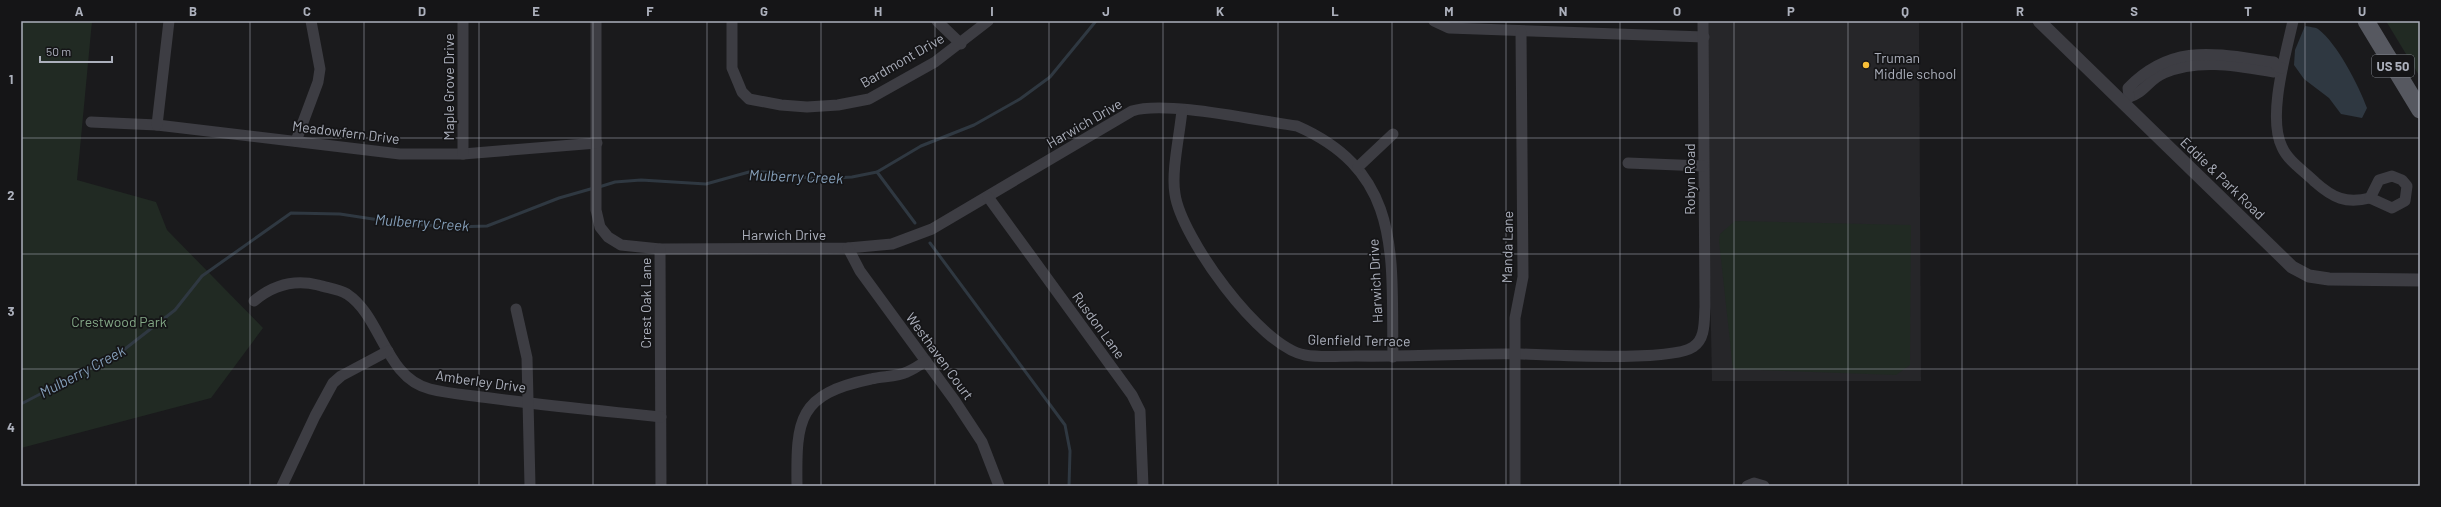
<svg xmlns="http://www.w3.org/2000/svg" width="2441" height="507" font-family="Barlow,sans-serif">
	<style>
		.built { fill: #262629 }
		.green { fill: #212a23 }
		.water { fill: #2f3841 }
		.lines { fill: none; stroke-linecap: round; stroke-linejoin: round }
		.stream { stroke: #2f3841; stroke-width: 3 }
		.minor { stroke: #3d3d43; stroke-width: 11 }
		.tertiary { stroke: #3d3d43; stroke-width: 13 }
		.primary { stroke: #565860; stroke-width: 17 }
		.grid { fill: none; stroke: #acb0bc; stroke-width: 1; stroke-opacity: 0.55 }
		.poi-dot { fill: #f7bd37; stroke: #151517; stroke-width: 1.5 }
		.labels { text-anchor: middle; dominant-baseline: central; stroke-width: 3.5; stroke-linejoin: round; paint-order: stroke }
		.shield { fill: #151517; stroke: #7f828a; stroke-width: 1 }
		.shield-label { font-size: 13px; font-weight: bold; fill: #acb0bc }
		.poi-label { font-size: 14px; fill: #acb0bc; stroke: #151517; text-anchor: start }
		.street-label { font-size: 14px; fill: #acb0bc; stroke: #151517 }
		.park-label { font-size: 14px; fill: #83a786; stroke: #151517 }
		.water-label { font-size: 15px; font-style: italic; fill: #839db7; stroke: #151517 }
		.neatline { fill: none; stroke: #acb0bc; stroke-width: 1.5 }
		.grid-label { font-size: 13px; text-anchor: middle; font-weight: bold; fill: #acb0bc }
	</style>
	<rect width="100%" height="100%" fill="#1a1a1c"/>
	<path class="built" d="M 1705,21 L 1919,21 L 1921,381 L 1712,381 Z"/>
	<g class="green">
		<path d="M 21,21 L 92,21 L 77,180 L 156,202 L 167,230 L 263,328 L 211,398 L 21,448 Z"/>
		<path d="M 2386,21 L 2420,21 L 2420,77 Z"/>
		<path d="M 1735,221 L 1911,225 L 1910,365 L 1896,375 L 1733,369 L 1719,241 L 1720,234 Z"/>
	</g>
	<path class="water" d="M 2305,26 C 2309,27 2315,27 2318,29 C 2337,43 2359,86 2367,108 L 2362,118 L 2341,114 L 2329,98 L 2304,79 L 2294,65 L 2295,50 Z"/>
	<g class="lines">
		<g class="stream">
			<path d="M 877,172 L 915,223"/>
			<path d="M 599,187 L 615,182 L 641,180 L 706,184 L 749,172 L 765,172 L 817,179 L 852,177 L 877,172 L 921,146 L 974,125 L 1020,99 L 1050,77 L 1096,21"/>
			<path d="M 930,243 L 1065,425 L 1070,451 L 1069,486"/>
			<path d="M 21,404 L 121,352 L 175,310 L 202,276 L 291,213 L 340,214 L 399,223 L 455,227 L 487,226 L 559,198 L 594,188"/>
		</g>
		<g class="minor">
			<path d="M 596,21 L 596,210 L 600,227 L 608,237 L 621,245 L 660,249 L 848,248 L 892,244 L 932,229 L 1132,111 C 1166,100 1258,121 1297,126 C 1404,173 1391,258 1393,357"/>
			<path d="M 732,21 L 732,68 L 742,92 L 749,99 L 781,105 L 807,107 L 838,105 L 869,99 L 935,62 L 988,21"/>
			<path d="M 937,21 L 961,44"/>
			<path d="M 1434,21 L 1449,28 L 1704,37"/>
			<path d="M 2293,21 C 2286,53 2267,117 2282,147 C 2288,161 2304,171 2315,182 C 2333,198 2346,204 2370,198"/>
			<path d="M 2129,97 C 2143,94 2150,78 2164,73 C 2199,58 2238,66 2274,72 L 2278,67"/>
			<path d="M 2123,103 L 2129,97 L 2128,88 C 2173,42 2216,54 2274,62 L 2278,67 L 2282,68"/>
			<path d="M 1182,110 C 1180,133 1171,172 1175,194 C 1181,237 1260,347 1305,355 C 1321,358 1340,356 1356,356 C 1411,357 1466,353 1521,354 C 1553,355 1671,362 1693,347 C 1706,339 1704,320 1705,307 L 1703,21"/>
			<path d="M 91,122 L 157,125 L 400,154 L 463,154 L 597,143"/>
			<path d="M 157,125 L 169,21"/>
			<path d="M 296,141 L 318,82 L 320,69 L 311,21"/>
			<path d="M 463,154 L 463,21"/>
			<path d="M 1628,163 L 1703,166"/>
			<path d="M 1358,167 L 1393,134"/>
			<path d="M 2392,176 L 2402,180 L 2407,186 L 2405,201 L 2392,208 L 2370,198 L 2379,180 Z"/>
			<path d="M 988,197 L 1132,395 L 1140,411 L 1143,486"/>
			<path d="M 848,248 L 860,271 L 955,401 L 982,442 L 999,486"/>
			<path d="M 660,249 L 661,486"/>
			<path d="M 254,301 C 273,285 294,279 318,285 C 327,288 339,289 347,294 C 382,317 385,378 430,389 C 449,394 470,395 490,398 C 547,406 604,411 661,417"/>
			<path d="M 516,309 L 527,358 L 530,486"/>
			<path d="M 282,486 L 315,416 L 333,383 L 341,376 L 388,351"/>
			<path d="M 797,486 C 796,419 798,394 871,379 C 882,376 897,377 907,372 C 914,369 920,365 926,361"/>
			<path d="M 1515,486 L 1515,318 L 1523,277 L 1521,32"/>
			<path d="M 1747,486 L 1754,483 L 1764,486"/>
		</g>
		<path class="tertiary" d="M 2039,21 L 2292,267 L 2309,276 L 2329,279 L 2420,280"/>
		<path class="primary" d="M 2366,21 L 2420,110"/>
	</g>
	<path class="grid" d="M 136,21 L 136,486M 250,21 L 250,486M 364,21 L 364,486M 479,21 L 479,486M 593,21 L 593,486M 707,21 L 707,486M 821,21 L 821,486M 935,21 L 935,486M 1049,21 L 1049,486M 1163,21 L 1163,486M 1278,21 L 1278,486M 1392,21 L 1392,486M 1506,21 L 1506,486M 1620,21 L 1620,486M 1734,21 L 1734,486M 1848,21 L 1848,486M 1962,21 L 1962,486M 2077,21 L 2077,486M 2191,21 L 2191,486M 2305,21 L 2305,486M 21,138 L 2420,138M 21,254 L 2420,254M 21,369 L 2420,369"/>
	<circle class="poi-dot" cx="1866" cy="65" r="4"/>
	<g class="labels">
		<rect class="shield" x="2372" y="55" width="42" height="22" rx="3"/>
		<g class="shield-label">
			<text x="2393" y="66">US 50</text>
		</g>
		<g class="poi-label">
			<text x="1874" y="57">Truman<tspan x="1874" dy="16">Middle school</tspan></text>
		</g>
		<g class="street-label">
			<text transform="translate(902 60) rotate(-30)">Bardmont Drive</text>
			<text transform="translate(448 87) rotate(-90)">Maple Grove Drive</text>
			<text transform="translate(1084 123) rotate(-30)">Harwich Drive</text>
			<text transform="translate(346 132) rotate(7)">Meadowfern Drive</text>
			<text transform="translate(2223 178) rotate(44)">Eddie &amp; Park Road</text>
			<text transform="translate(1689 179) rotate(-90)">Robyn Road</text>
			<text x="784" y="234">Harwich Drive</text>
			<text transform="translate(1507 247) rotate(-89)">Manda Lane</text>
			<text transform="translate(1375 281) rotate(-93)">Harwich Drive</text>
			<text transform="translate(645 303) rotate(-90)">Crest Oak Lane</text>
			<text transform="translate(1099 325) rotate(54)">Rusdon Lane</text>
			<text transform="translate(1359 340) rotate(1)">Glenfield Terrace</text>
			<text transform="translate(940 356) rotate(54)">Westhaven Court</text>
			<text transform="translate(481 381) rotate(8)">Amberley Drive</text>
		</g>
		<g class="park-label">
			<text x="119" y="321">Crestwood Park</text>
		</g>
		<g class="water-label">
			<text transform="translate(796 176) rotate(2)">Mulberry Creek</text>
			<text transform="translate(422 222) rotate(4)">Mulberry Creek</text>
			<text transform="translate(82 371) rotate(-28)">Mulberry Creek</text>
		</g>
	</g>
	<rect width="2441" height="507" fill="none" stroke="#151517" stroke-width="44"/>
	<path d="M40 56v6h72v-6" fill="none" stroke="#acb0bc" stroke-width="2"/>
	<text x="46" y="56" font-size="12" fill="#acb0bc" stroke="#151517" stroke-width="3" paint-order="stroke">50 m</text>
	<rect x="22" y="22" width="2397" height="463" class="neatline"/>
	<g class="grid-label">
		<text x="79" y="16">A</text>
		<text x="193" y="16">B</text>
		<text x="307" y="16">C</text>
		<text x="422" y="16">D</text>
		<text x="536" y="16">E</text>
		<text x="650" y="16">F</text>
		<text x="764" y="16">G</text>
		<text x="878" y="16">H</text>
		<text x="992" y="16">I</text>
		<text x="1106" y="16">J</text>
		<text x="1220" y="16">K</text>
		<text x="1335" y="16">L</text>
		<text x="1449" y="16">M</text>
		<text x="1563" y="16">N</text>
		<text x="1677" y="16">O</text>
		<text x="1791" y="16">P</text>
		<text x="1905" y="16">Q</text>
		<text x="2020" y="16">R</text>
		<text x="2134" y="16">S</text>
		<text x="2248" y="16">T</text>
		<text x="2362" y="16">U</text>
		<text x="11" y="84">1</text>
		<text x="11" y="200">2</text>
		<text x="11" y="316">3</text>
		<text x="11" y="432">4</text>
	</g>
</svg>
